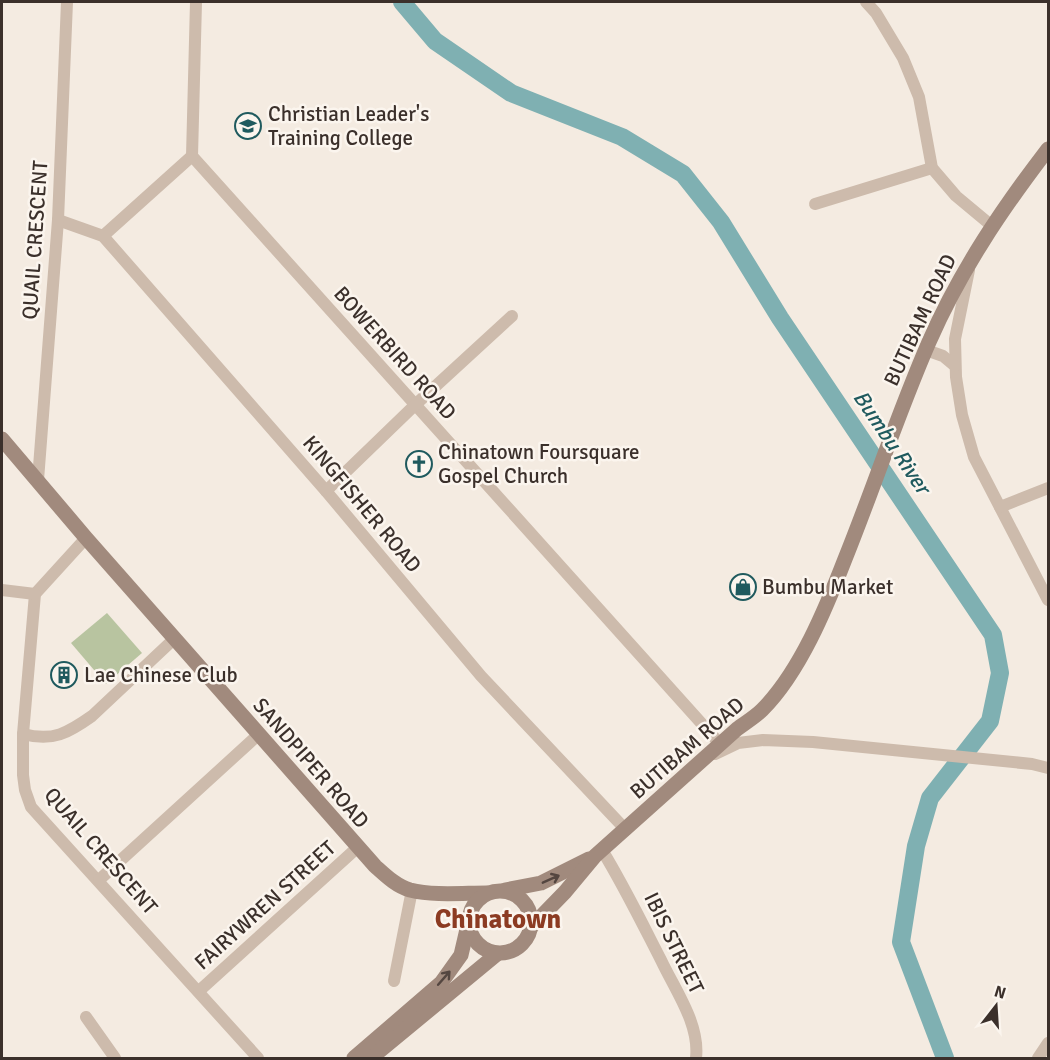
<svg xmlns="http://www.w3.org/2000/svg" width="1050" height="1060" font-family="Signika,sans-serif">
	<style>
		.grass { fill: #b8c4a0 }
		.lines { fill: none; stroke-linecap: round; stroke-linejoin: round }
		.river { stroke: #7fb0b2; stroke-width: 18 }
		.street { stroke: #cdbbac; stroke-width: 12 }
		.secondary { stroke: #a18a7d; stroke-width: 15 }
		.oneway { stroke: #544640 }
		.labels { text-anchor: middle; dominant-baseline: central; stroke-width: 5; stroke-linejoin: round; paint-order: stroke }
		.poi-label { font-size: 21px; fill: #3b302b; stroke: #fbf5ee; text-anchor: start }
		.street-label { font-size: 21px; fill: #3b302b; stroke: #fbf5ee }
		.water-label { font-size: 22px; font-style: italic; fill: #1f5a5e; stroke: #fbf5ee }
		.district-label { font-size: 27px; font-weight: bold; fill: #8c3b22; stroke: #fbf5ee }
	</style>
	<rect width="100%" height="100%" fill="#f4ebe1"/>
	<path class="grass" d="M 107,613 L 142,653 L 106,684 L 71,643 Z"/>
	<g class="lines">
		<path class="river" d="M 402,2 L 435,41 L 511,93 L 622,137 L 683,174 L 721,222 L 780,318 L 993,635 L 1000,673 L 990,721 L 930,798 L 916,846 L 901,942 L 945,1058"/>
		<g class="street">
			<path d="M 196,2 L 192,156 L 720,744"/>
			<path d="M 866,2 L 876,13 L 903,58 L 919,97 L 932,168 L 956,196 L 992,226"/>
			<path d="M 815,204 L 932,168"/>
			<path d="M 58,220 L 103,236 L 326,491 L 481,676 L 626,830"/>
			<path d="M 103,236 L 192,156"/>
			<path d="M 969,270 L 955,339 L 956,377 L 962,415 L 974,457 L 1048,600"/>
			<path d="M 926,350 L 943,356 L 955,366"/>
			<path d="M 38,480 L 58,220 L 67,2"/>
			<path d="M 326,491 L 415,405 L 512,316"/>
			<path d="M 1000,507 L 1048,488"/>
			<path d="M 86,538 L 35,594 L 23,734 L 23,775 L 25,790 L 31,807 L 258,1058"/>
			<path d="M 2,590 L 35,594"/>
			<path d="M 23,734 C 53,742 68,733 92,716 L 174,639"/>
			<path d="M 715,754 L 738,743 L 763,740 L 813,742 L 1032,764 L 1048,768"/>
			<path d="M 602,850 C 624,886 642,923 661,960 C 675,990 700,1024 696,1058"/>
			<path d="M 99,880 L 258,735"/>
			<path d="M 394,981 L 412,890"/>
			<path d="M 199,991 L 358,847"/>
			<path d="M 86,1017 L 115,1058"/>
			<path d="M 1038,1058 L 1048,1043"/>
		</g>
		<g class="secondary">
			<path d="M 2,439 L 86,538 L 375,866 C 385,875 396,886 410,890 C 434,896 463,893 487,893"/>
			<path d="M 505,890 L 541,883 L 589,859"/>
			<circle cx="500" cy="922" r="31"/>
			<path d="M 531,927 L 565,892 L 595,856 L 737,729 C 745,723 755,717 762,710 C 800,672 826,608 845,559 C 874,487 898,413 929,342 C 960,271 1002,209 1048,149"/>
			<path d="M 354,1058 L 441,983 L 461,955 L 468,925"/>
			<path d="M 371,1058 L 497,954"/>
		</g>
	</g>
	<defs><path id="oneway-shaft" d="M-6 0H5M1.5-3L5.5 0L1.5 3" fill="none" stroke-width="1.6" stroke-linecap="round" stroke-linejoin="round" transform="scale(1.5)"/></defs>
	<g class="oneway">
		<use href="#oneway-shaft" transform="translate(551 879) rotate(-24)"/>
		<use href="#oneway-shaft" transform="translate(444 978) rotate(-49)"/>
	</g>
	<defs>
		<symbol id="university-ring" viewBox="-11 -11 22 22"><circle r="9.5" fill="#fbf5ee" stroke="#1f5a5e" stroke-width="1.5"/><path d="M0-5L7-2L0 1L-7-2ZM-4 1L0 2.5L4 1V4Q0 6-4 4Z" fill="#1f5a5e"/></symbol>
		<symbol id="church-ring" viewBox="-11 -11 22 22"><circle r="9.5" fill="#fbf5ee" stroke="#1f5a5e" stroke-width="1.5"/><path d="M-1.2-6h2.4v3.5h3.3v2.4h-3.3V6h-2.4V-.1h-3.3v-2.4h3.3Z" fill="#1f5a5e"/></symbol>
		<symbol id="shop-ring" viewBox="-11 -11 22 22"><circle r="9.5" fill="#fbf5ee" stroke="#1f5a5e" stroke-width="1.5"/><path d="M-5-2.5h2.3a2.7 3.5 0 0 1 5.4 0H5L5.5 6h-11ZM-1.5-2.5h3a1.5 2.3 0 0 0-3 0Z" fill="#1f5a5e"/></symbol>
		<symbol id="building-ring" viewBox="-11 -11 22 22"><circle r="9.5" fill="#fbf5ee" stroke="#1f5a5e" stroke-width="1.5"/><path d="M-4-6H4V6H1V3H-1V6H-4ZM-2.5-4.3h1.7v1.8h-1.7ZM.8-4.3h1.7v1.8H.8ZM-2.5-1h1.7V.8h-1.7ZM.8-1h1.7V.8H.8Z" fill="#1f5a5e"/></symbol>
	</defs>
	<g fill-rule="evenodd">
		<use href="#university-ring" x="233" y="111" width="30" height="30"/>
		<use href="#church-ring" x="404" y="449" width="30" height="30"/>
		<use href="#shop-ring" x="728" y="572" width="30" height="30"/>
		<use href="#building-ring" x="49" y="660" width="30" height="30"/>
	</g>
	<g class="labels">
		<g class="poi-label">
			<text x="268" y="114">Christian Leader's<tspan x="268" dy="24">Training College</tspan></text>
			<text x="438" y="452">Chinatown Foursquare<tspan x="438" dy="24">Gospel Church</tspan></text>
			<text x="762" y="587">Bumbu Market</text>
			<text x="84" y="675">Lae Chinese Club</text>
		</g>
		<g class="street-label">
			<text transform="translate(35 240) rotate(-86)">QUAIL CRESCENT</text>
			<text transform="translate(920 320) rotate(-65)">BUTIBAM ROAD</text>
			<text transform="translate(395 353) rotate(48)">BOWERBIRD ROAD</text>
			<text transform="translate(362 504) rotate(50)">KINGFISHER ROAD</text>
			<text transform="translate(687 748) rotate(-41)">BUTIBAM ROAD</text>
			<text transform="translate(311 763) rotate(49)">SANDPIPER ROAD</text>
			<text transform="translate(101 851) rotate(49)">QUAIL CRESCENT</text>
			<text transform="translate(265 905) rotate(-42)">FAIRYWREN STREET</text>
			<text transform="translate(674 943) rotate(64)">IBIS STREET</text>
		</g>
		<g class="water-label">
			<text transform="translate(892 442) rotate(56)">Bumbu River</text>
		</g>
		<g class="district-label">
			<text x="498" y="919">Chinatown</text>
		</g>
	</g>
	<rect width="1050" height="1060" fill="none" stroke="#3b302b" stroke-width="6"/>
	<g transform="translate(996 1006) rotate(17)" stroke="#fbf5ee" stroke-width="4.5" paint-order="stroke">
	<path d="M0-4.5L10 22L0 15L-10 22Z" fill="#3b302b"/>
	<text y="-9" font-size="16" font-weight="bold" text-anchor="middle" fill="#3b302b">N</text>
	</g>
</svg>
